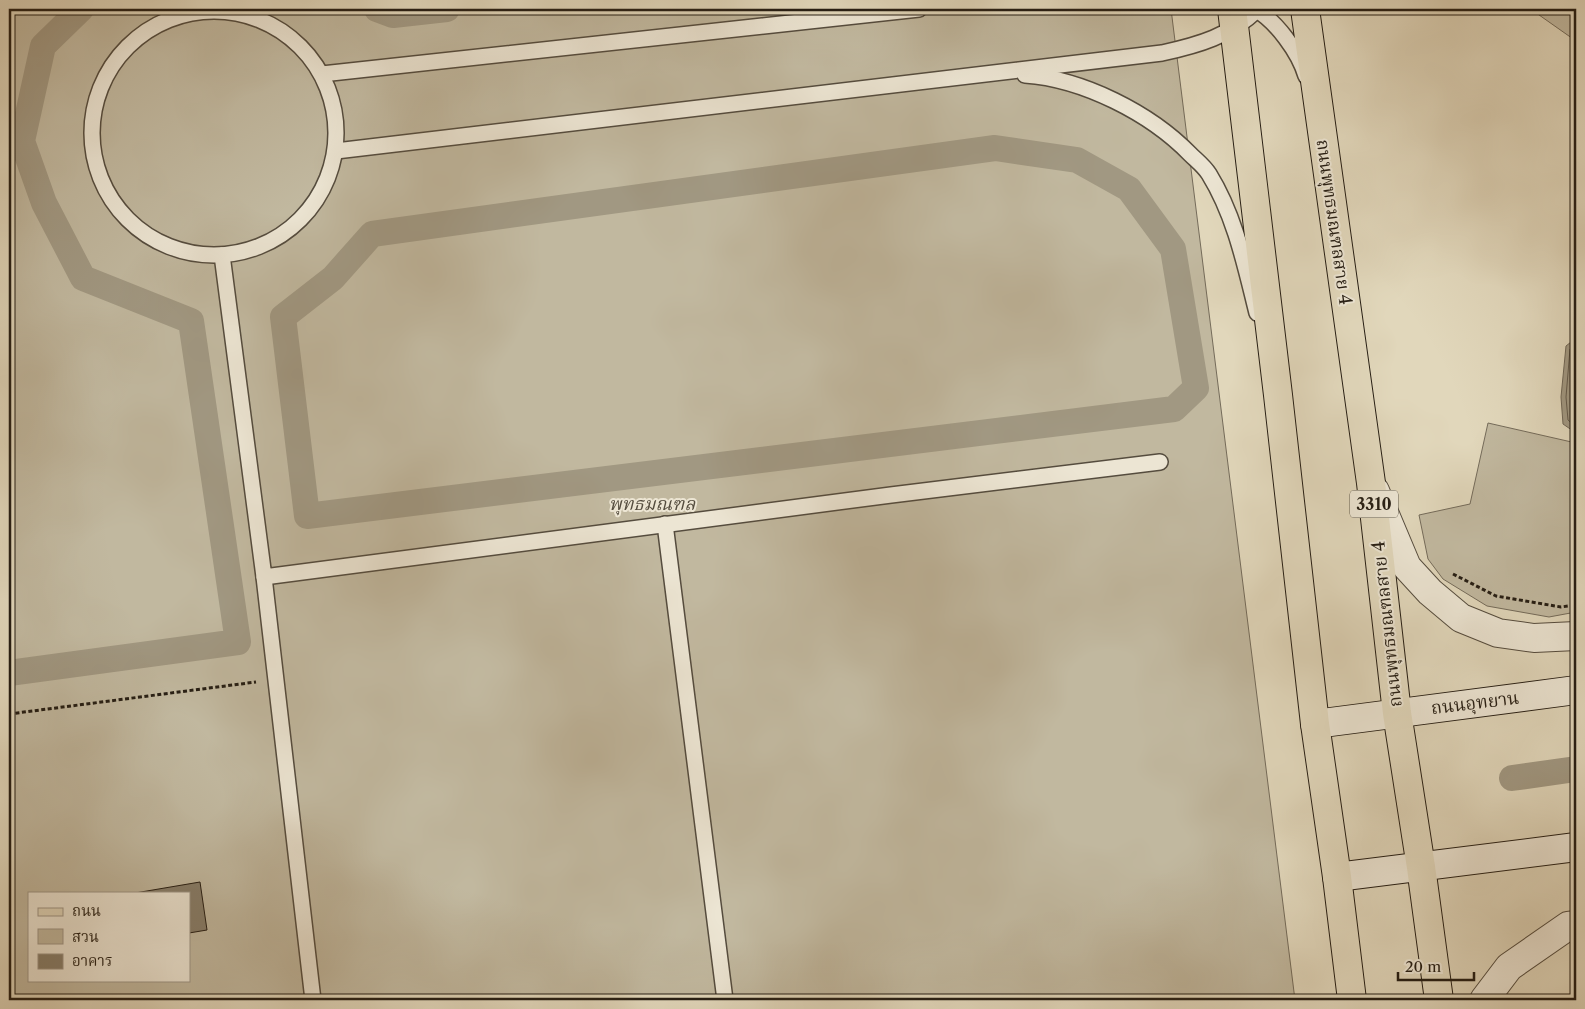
<svg xmlns="http://www.w3.org/2000/svg" width="1585" height="1009" font-family="'Libre Caslon Text','Noto Serif Thai',serif">
	<style>
		.green { fill: #c1b89f; stroke: #746b5a; fill-rule: evenodd }
		.water { fill: #a19882; stroke: #706756 }
		.lines { fill: none; stroke-linecap: round; stroke-linejoin: round }
		.shore { stroke: #645b4b; stroke-width: 1 }
		.canal { stroke: #a19882; stroke-width: 26 }
		.building { fill: #877e6b; stroke: #261e14 }
		.service-casing { stroke: #554c3e; stroke-width: 18 }
		.tertiary-casing { stroke: #554c3e; stroke-width: 30 }
		.secondary-casing { stroke: #261e14; stroke-width: 30 }
		.primary-casing { stroke: #261e14; stroke-width: 30 }
		.path { stroke: #261e14; stroke-width: 3; stroke-dasharray: 4 2.5; stroke-linecap: butt }
		.service { stroke: #ece5d3; stroke-width: 15 }
		.tertiary { stroke: #ece5d3; stroke-width: 28 }
		.secondary { stroke: #ece5d3; stroke-width: 28 }
		.primary { stroke: #e1d7bb; stroke-width: 28 }
		.labels { text-anchor: middle; dominant-baseline: central; stroke-width: 4; stroke-linejoin: round; paint-order: stroke }
		.shield { fill: #ece5d3; stroke: #615a4d; stroke-width: 1 }
		.shield-label { font-size: 16px; font-weight: bold; fill: #261e14 }
		.street-label { font-size: 18px; fill: #261e14; stroke: #ece5d3 }
		.park-label { font-size: 18px; font-style: italic; fill: #544c3e; stroke: #ece5d3 }
	</style>
	<rect width="100%" height="100%" fill="#e1d7bb"/>
	<filter id="stains"><feTurbulence type="fractalNoise" baseFrequency=".004" numOctaves="4"/><feColorMatrix values="0 0 0 0 .2 0 0 0 0 .09 0 0 0 0 .02 0 0 0 .5 -.17"/></filter>
	<radialGradient id="worn" r=".72"><stop offset=".6" stop-color="#630" stop-opacity="0"/><stop offset="1" stop-color="#630" stop-opacity=".3"/></radialGradient>
	<g class="green">
		<path d="M 9,9 L 1171,9 L 1295,1000 L 9,1000 ZM 29,893 L 189,893 L 189,980 L 29,980 Z"/>
		<path d="M 1532,9 L 1576,9 L 1576,41 L 1532,10 Z"/>
		<path d="M 1488,423 L 1576,443 L 1576,612 L 1549,617 L 1487,606 L 1443,579 L 1428,559 L 1419,515 L 1470,504 Z"/>
	</g>
	<path class="water" d="M 1576,338 L 1576,433 L 1563,424 L 1561,397 L 1566,346 Z"/>
	<g class="lines">
		<g class="shore">
			<path d="M 1576,344 L 1570,349 L 1566,397 L 1568,420 L 1576,427"/>
			<path d="M 1576,353 C 1575,367 1567,410 1576,419"/>
		</g>
		<g class="canal">
			<path d="M 377,9 L 393,15 L 447,9"/>
			<path d="M 995,148 L 1077,160 L 1129,189 L 1173,249 L 1196,388 L 1174,409 L 307,516 L 283,317 L 333,278 L 372,234 Z"/>
			<path d="M 9,673 L 238,642 L 191,321 L 83,278 L 44,203 L 22,141 L 43,46 L 81,9"/>
			<path d="M 1512,778 L 1576,769"/>
		</g>
	</g>
	<path class="building" d="M 200,882 L 207,930 L 189,933 L 189,893 L 135,893 Z"/>
	<g class="lines">
		<defs>
			<g id="service">
				<path d="M 1255,9 C 1276,21 1299,52 1306,76"/>
				<circle cx="214" cy="133" r="122"/>
				<path d="M 322,74 L 919,9"/>
				<path d="M 1025,75 C 1083,79 1150,113 1190,154 C 1196,160 1204,166 1209,174 C 1235,216 1245,265 1257,313"/>
				<path d="M 336,151 L 1162,53 C 1199,45 1230,36 1258,9"/>
				<path d="M 222,255 L 264,577 L 891,495 L 1160,462"/>
				<path d="M 665,524 L 725,1000"/>
				<path d="M 264,577 L 313,1000"/>
			</g>
			<g id="tertiary">
				<path d="M 1375,491 L 1407,567 L 1430,592 L 1461,618 L 1498,633 L 1534,638 L 1576,636"/>
				<path d="M 1484,1000 L 1509,967 L 1568,926 L 1576,925"/>
			</g>
			<g id="secondary">
				<path d="M 1315,724 L 1576,690"/>
				<path d="M 1337,877 L 1576,847"/>
			</g>
			<g id="primary">
				<path d="M 1232,9 L 1278,395 L 1315,724 L 1337,877 L 1352,1000"/>
				<path d="M 1305,9 L 1371,483 L 1397,713 L 1421,867 L 1439,1000"/>
			</g>
		</defs>
		<use href="#service" class="service-casing"/>
		<use href="#tertiary" class="tertiary-casing"/>
		<use href="#secondary" class="secondary-casing"/>
		<use href="#primary" class="primary-casing"/>
		<g class="path">
			<path d="M 1453,574 L 1496,596 L 1561,607 L 1576,605"/>
			<path d="M 9,714 L 256,682"/>
		</g>
		<use href="#service" class="service"/>
		<use href="#tertiary" class="tertiary"/>
		<use href="#secondary" class="secondary"/>
		<use href="#primary" class="primary"/>
	</g>
	<g class="labels">
		<rect class="shield" x="1350" y="490.5" width="48" height="27" rx="4"/>
		<g class="shield-label">
			<text x="1374" y="504">3310</text>
		</g>
		<g class="street-label">
			<text transform="translate(1334 222) rotate(82)">ถนนพุทธมณฑลสาย 4</text>
			<text transform="translate(1387 624) rotate(-96)">ถนนพุทธมณฑลสาย 4</text>
			<text transform="translate(1475 703) rotate(-7)">ถนนอุทยาน</text>
		</g>
		<g class="park-label">
			<text x="652" y="504">พุทธมณฑล</text>
		</g>
	</g>
	<rect width="1585" height="1009" fill="none" stroke="#e1d7bb" stroke-width="30"/>
	<rect x="10" y="10" width="1565" height="989" fill="none" stroke="#261e14" stroke-width="2.5"/>
	<rect x="15" y="15" width="1555" height="979" fill="none" stroke="#261e14"/>
	<rect x="28" y="892" width="162" height="90" fill="#ece5d3" stroke="#9d9587"/>
	<rect x="38" y="908" width="25" height="8" fill="#e1d7bb" stroke="#9d9587"/>
	<text x="72" y="916" font-size="15" fill="#261e14">ถนน</text>
	<rect x="38" y="929" width="25" height="15" fill="#c1b89f" stroke="#9d9587"/>
	<text x="72" y="942" font-size="15" fill="#261e14">สวน</text>
	<rect x="38" y="954" width="25" height="15" fill="#877e6b" stroke="#9d9587"/>
	<text x="72" y="966" font-size="15" fill="#261e14">อาคาร</text>
	<path d="M1398 972v8h76v-8" fill="none" stroke="#261e14" stroke-width="2.5"/>
	<text x="1405" y="972" font-size="15" fill="#261e14" stroke="#ece5d3" stroke-width="4" paint-order="stroke">20 m</text>
	<rect width="100%" height="100%" filter="url(#stains)"/>
	<rect width="100%" height="100%" fill="url(#worn)"/>
</svg>
